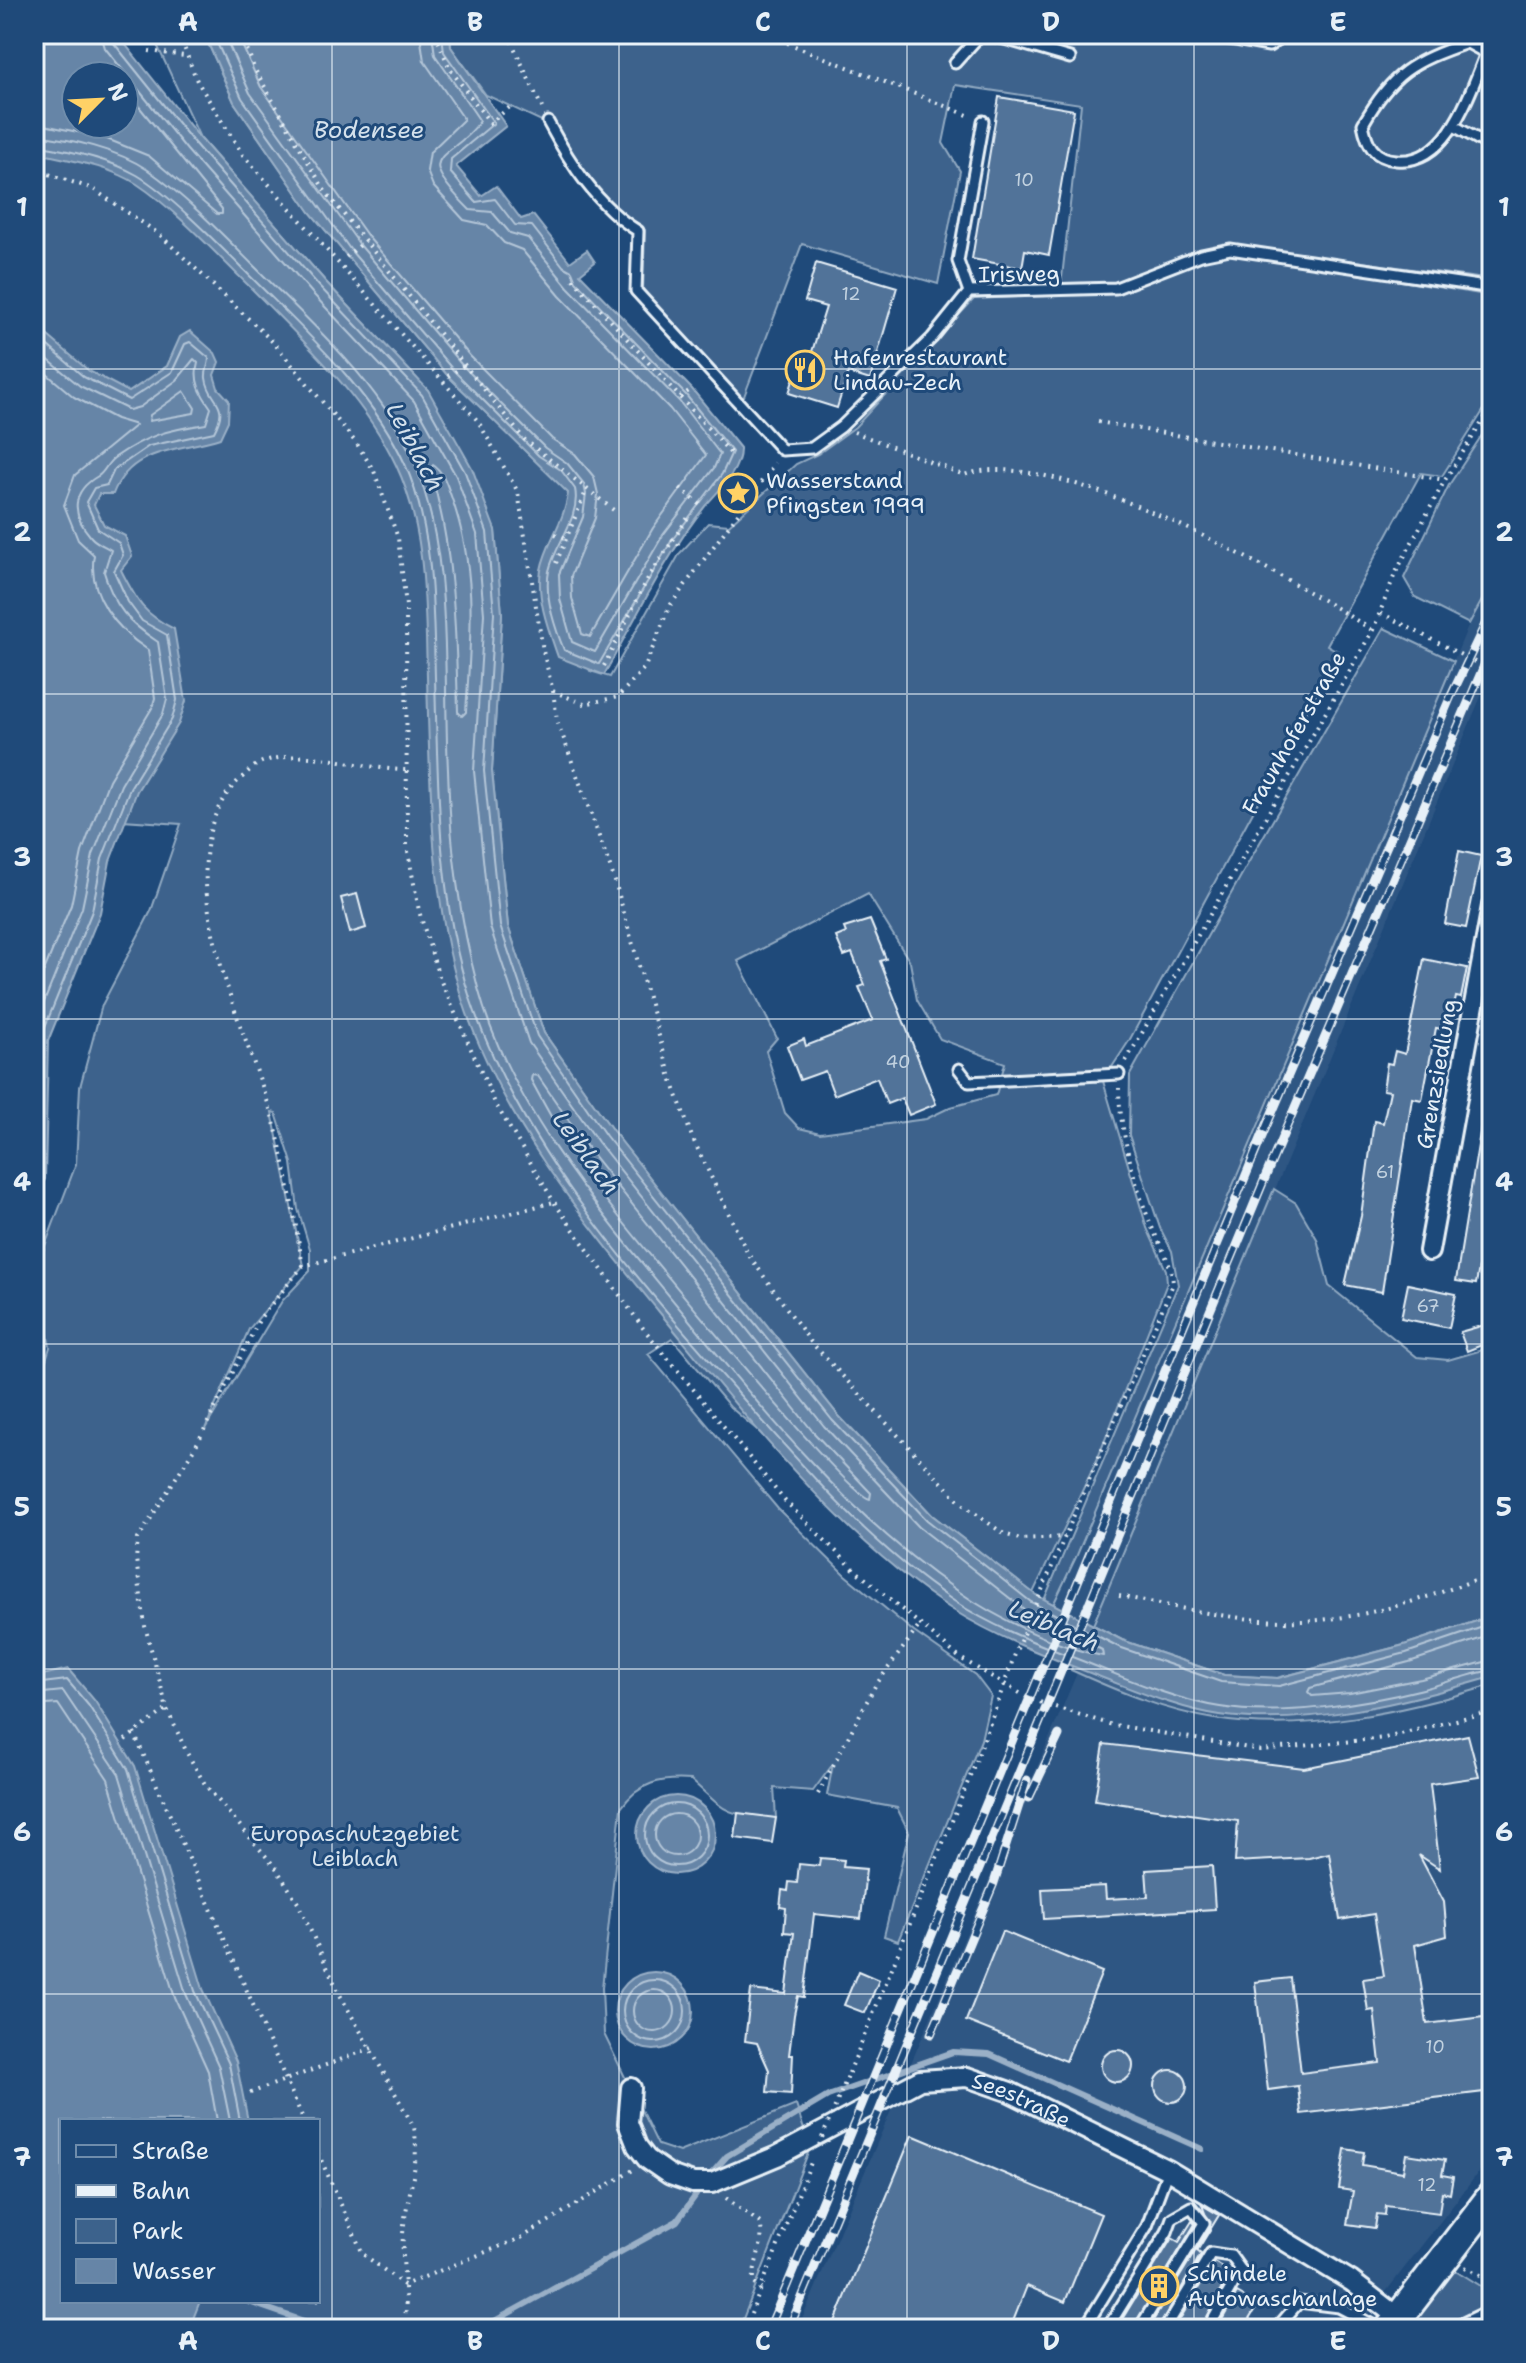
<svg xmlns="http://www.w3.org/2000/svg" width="1526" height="2363" font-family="'Shantell Sans',sans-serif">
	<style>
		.built { fill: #2e5683 }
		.green { fill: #3c628c; stroke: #92aac2; stroke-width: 2; fill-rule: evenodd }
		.water { fill: #6685a7; stroke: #9ab0c7; stroke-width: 2; fill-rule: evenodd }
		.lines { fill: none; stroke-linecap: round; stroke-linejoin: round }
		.shore { stroke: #b4c6d8; stroke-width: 2 }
		.stream { stroke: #9ab0c7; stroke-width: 6 }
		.building { fill: #517399; stroke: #e8f1f8; stroke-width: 2 }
		.service-casing { stroke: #e8f1f8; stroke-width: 15 }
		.minor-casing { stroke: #e8f1f8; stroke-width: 24 }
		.primary-casing { stroke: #e8f1f8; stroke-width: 34 }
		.path { stroke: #e8f1f8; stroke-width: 4; stroke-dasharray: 2 6; stroke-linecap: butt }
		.service { stroke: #1f4a7a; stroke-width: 9 }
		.minor { stroke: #1f4a7a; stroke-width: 18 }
		.primary { stroke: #1f4a7a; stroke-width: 28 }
		.rail-casing { stroke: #e8f1f8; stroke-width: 9 }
		.rail { stroke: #1f4a7a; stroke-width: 6; stroke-dasharray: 18; stroke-linecap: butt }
		.path-bridge { stroke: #e8f1f8; stroke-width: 4; stroke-dasharray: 2 6; stroke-linecap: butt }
		.grid { fill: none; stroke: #e8f1f8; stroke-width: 2; stroke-opacity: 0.55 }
		.labels { text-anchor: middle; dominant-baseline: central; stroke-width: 6; stroke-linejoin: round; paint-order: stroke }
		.number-label { font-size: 18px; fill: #c2d2e0 }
		.street-label { font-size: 22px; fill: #e8f1f8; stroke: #1f4a7a }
		.poi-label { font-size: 22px; fill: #e8f1f8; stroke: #1f4a7a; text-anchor: start }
		.park-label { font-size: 22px; fill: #d7e3ed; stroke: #1f4a7a }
		.water-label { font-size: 24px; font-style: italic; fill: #d4e1ec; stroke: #1f4a7a }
		.neatline { fill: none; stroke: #e8f1f8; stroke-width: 3 }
		.grid-label { font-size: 26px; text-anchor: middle; font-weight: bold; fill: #e8f1f8 }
	</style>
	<rect width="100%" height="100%" fill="#1f4a7a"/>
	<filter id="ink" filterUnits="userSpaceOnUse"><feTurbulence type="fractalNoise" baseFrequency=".0125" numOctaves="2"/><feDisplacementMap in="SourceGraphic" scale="16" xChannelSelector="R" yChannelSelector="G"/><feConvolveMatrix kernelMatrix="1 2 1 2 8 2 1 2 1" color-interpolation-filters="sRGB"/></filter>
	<g filter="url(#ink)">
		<g class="built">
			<path d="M 1492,582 L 1492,670 L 1093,1625 L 1053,1605 L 1077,1555 L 1469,624 Z"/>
			<path d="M 1077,1673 L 1122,1693 L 1284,1722 L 1383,1711 L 1492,1685 L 1492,2155 L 1357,2329 L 798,2329 Z"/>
		</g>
		<g class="green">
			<path d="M 152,34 L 204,34 L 234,102 L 310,212 L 448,376 L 569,493 L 565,512 L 541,571 L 590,671 L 610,677 L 680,553 L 708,523 L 729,525 L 796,464 L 818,454 L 855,427 L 974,299 L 1117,292 L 1202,258 L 1231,253 L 1492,296 L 1492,397 L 1442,476 L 1421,473 L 1327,645 L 1339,652 L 1129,1041 L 1112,1067 L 1100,1071 L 1147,1228 L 1166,1270 L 1167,1283 L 1097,1460 L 1033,1593 L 932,1515 L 838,1415 L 613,1131 L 544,1033 L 508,926 L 492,771 L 502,614 L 495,530 L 428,390 L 326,282 L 200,138 ZM 868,894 L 910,962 L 917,1000 L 940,1039 L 1005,1063 L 996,1095 L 951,1107 L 926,1119 L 820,1133 L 799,1128 L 785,1113 L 766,1051 L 777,1038 L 738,961 Z"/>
			<path d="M 450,34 L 1492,34 L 1492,280 L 1230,244 L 1197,252 L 1115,285 L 1061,287 L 1081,104 L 955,85 L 943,143 L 960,171 L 938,284 L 802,244 L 743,399 L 643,290 L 645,230 L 619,215 L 546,123 L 486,95 L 451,47 Z"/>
			<path d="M 121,124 L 426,453 L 465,858 L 581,1143 L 1008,1598 L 1232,1686 L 1492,1647 L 1492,1685 C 1406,1711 1305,1734 1215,1719 C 1165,1711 1117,1691 1071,1670 L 1074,1662 L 967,1618 L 843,1517 L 769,1440 L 730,1407 L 672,1338 L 648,1354 L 778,1509 L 845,1575 L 914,1632 L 975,1675 L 991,1696 L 981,1740 L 898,1941 L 884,1936 L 909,1832 L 897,1808 L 827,1795 L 833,1764 L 813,1791 L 774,1788 L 776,1818 C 725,1815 727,1813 691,1780 C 661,1778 639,1782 621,1808 L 602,1988 L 604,2034 L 658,2145 L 679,2152 L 796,2105 L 810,2148 L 739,2329 L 173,2329 L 188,2301 L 318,2301 L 318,2121 L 212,2121 L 34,1729 L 34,1398 L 50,1347 L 40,1299 L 34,1300 L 34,1265 L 40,1259 L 76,1164 L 80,1087 L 102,1005 L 151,911 L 181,824 L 34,814 L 34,133 ZM 272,1112 L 276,1113 L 292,1163 L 298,1209 L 310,1249 L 310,1271 L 282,1301 L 205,1429 L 249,1329 L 303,1266 Z"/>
			<path d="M 1492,420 L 1492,582 L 1469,624 L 1415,597 L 1404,578 L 1449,485 Z"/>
			<path d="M 1384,628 L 1454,661 L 1077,1555 L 1053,1605 L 1044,1600 L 1178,1285 L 1172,1251 L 1160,1228 L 1129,1135 L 1130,1075 L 1251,858 Z"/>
			<path d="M 1274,1189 L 1296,1203 L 1317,1239 L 1329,1286 L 1417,1357 L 1448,1360 L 1492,1347 L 1492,1616 L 1404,1645 L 1277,1678 L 1224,1675 L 1122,1640 L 1093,1625 Z"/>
			<path d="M 1449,2266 L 1492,2293 L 1492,2329 L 1402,2329 Z"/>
		</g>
		<g class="water">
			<path d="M 34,34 L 117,34 L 200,138 L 326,282 L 428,390 L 472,468 L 495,530 L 502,614 L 492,771 L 508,926 L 544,1033 L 613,1131 L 838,1415 L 932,1515 L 1036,1595 L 1122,1640 L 1224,1675 L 1278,1678 L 1404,1645 L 1492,1616 L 1492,1677 C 1410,1701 1306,1728 1220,1715 C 1178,1709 1135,1690 1095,1675 C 1046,1656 998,1638 953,1610 C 848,1544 753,1426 674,1330 C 591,1229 503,1126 462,999 C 430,897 430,783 427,677 C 425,607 427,530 396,465 C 364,397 304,342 252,289 C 219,257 175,209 137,184 C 107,165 68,160 34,152 ZM 124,76 L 124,124 L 76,124 L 76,76 Z"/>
			<path d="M 204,34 L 450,34 L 451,47 L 506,126 L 456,166 L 481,196 L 496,186 L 521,219 L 533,215 L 570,262 L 587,250 L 595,262 L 580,274 L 692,389 L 740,448 C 741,470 719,490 706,505 C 665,556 636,618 604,675 L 558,657 C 549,631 536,598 541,570 C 546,543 565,521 568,493 L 448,376 L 310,212 L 234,102 Z"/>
			<path d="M 34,324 L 89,371 L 129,392 L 167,366 L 180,337 L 190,331 L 215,353 L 219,362 L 214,375 L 218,388 L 229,400 L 228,421 L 220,438 C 180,451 131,447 113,494 L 99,494 L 94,505 L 104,525 L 125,536 L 132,556 L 121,570 C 137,601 142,613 174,629 L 186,701 L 179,723 L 137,791 L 110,861 L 100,913 L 48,1041 L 45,1179 L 34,1202 Z"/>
			<path d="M 68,1669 L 95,1701 L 135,1766 L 203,1989 L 236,2061 L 248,2121 L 62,2121 L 62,2301 L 200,2301 L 189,2329 L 34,2329 L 34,1677 Z"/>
			<circle cx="676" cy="1835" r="39"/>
			<circle cx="654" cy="2011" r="39"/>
		</g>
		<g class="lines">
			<g class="shore">
				<path d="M 111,34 L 113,42 L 194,143 L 320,287 L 422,395 L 465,472 L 487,532 L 494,613 L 484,771 L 500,926 L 537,1036 L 606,1136 L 832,1420 L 927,1520 L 1031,1602 L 1119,1647 L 1221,1682 L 1279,1686 L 1406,1653 L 1492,1624"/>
				<path d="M 213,34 L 242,98 L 352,252 L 454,371 L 539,456 L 561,470 L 575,489 C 581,517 555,544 549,571 C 544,595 555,628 564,650 L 599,664 L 672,540 L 722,474 L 732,452 L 686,395 L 576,281 L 572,271 L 563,266 L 532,226 L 515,225 L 495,199 L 476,202 L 450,172 L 451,159 L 494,123 L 444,52 L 442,34"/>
				<path d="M 224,34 L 250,93 L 360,245 L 461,364 L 545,448 L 567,463 L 584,484 L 586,494 L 583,517 L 559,574 L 560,599 L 572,642 L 595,652 L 663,535 L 714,468 L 720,454 L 679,401 L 568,287 L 528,238 L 510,233 L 492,212 L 470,210 C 408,149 451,163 480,121 L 435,55 L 432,34"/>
				<path d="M 237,34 L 261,87 L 369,238 L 470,356 L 552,439 L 575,454 L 594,477 L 598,494 L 595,518 L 571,576 L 572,598 L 582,634 L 590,637 L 653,528 L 706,455 L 670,409 L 560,296 L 522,250 L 504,243 L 487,225 L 464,220 L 433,186 L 427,171 L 430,152 L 464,119 L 424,61 L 420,34"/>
				<path d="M 34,123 L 102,137 L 149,156 L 217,214 L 222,214 L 222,209 L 124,88"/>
				<path d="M 34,135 C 70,139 117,149 148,170 C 185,196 220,232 252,264 C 310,322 384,386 415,464 C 453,560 443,669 448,770 C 450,843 459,917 478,988 C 510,1109 607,1220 685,1315 C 766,1414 851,1518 958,1591 C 996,1618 1058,1648 1103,1656 L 1102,1650 L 1025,1610 L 919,1527 L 824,1426 L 598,1142 L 529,1043 L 490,927 L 474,771 L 484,614 L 477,534 L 456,476 L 414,401 L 313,294 L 187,150 L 105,48 L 101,34"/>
				<path d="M 34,145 C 68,150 107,158 137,175 C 171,195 224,250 253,279 C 308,334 373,393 405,464 C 434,530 433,606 435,677 C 438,782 437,897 470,998 C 521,1150 634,1275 738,1393 C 804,1468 870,1545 954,1601 C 997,1630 1047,1647 1095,1666 C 1135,1682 1177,1700 1220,1707 C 1281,1717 1363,1704 1423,1689 C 1446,1683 1469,1674 1492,1670"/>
				<path d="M 34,334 L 84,377 L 129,400 L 172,372 L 185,344 L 190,342 L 209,358 C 209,365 205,371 206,378 C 209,403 231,401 214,432 L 149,446 L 114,470 L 107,485 L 94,488 L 86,502 L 98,529 L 119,543 L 123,555 L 114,571 L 128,602 L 142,621 L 167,635 L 177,700 L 172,719 L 130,788 L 102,859 L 92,911 L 40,1039 L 34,1183"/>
				<path d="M 34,348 L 80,386 L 129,410 L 140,407 L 177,380 L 194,359 L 198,363 C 193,381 201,394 211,408 L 206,424 C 167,430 147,435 114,458 C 107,463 104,473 98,476 C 72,491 70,513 91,537 C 96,543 105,546 111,550 L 104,572 C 114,607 129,623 158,642 L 167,699 L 163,714 L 121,785 L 93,855 L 82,908 L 34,1027"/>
				<path d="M 34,363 L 74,397 L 116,419 L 136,425 L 75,475 L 64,505 L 78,540 L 94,555 C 87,594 117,630 148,650 L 155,698 L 152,708 L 109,780 L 82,852 L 71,905 L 34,995"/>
				<path d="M 184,391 L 195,408 L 194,413 L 149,421 L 150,415 Z"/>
				<path d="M 433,465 C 443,471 447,485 451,496 C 478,571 471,635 466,712 L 462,716 L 458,712 C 456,629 454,549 430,470 Z"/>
				<path d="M 532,1075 L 538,1076 L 589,1150 L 814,1433 L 871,1493 L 870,1499 C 848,1497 633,1236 605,1199 C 576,1162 553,1121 531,1080 Z"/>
				<path d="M 1492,1635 L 1409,1662 L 1310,1688 L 1308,1692 L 1312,1696 L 1350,1693 L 1421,1679 L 1492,1660"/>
				<path d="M 34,1684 L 67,1680 L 89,1706 L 128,1769 L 195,1991 L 229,2064 L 240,2121"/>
				<path d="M 34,1694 L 63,1691 L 119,1774 L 186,1994 L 219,2067 L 230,2121"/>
				<path d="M 34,1706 L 58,1704 L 108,1779 L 175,1998 L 208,2071 L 217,2121"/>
				<circle cx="676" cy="1835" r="31"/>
				<circle cx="676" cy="1835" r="21"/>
				<circle cx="654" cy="2011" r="31"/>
				<circle cx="654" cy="2011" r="21"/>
			</g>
			<g class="stream">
				<path d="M 713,2172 L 727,2156 L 828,2096 L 953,2052 L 989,2054 L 1202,2149"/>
				<path d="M 246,2301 L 327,2329"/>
				<path d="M 480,2329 L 677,2221 L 696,2195"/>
			</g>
		</g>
		<g class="building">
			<path d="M 999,97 L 1074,110 L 1049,255 L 1025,250 L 1022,268 L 972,259 Z"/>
			<path d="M 816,263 L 897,287 L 870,380 L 848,373 L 837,408 L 789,393 L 801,355 L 810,358 L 826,307 L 805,301 Z"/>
			<path d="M 1459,851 L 1481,856 L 1466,928 L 1445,924 Z"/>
			<path d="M 357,894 L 366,928 L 350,933 L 341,898 Z"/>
			<path d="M 870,920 L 886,959 L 880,961 L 936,1104 L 909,1115 L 902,1098 L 887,1104 L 877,1078 L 834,1095 L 825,1071 L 800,1080 L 787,1046 L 804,1039 L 806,1046 L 873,1020 L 859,987 L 865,985 L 852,953 L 844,956 L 836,937 L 846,933 L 844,928 Z"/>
			<path d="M 1424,959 L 1467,968 L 1461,998 L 1456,997 L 1449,1030 L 1436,1028 L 1422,1100 L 1412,1098 L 1382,1292 L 1345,1285 L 1361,1216 L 1374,1121 L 1383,1123 L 1390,1091 L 1383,1090 L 1387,1063 L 1392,1064 L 1395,1051 L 1405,1054 Z"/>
			<path d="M 1483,1114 L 1492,1115 L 1492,1196 L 1476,1284 L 1456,1281 Z"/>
			<path d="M 1408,1284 L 1456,1294 L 1449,1328 L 1401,1318 Z"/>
			<path d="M 1488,1324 L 1492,1341 L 1467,1351 L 1460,1332 Z"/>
			<path d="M 1468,1735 L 1479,1777 L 1430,1784 L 1440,1869 L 1419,1855 L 1444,1902 L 1447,1936 L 1415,1945 L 1427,2024 L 1492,2016 L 1492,2091 L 1301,2114 L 1298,2086 L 1268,2090 L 1255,1982 L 1290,1978 L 1301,2073 L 1380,2063 L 1374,2010 L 1368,2011 L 1363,1979 L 1384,1976 L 1374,1914 L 1340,1920 L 1329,1853 L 1309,1858 L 1235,1862 L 1238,1821 L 1095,1800 L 1104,1744 L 1304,1768 Z"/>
			<path d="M 738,1813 L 776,1818 L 772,1843 L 735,1838 Z"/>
			<path d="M 820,1858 L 844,1860 L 843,1867 L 866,1869 L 861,1919 L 814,1914 L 804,1997 L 798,1996 L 794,2015 L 789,2055 L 793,2055 L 791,2094 L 767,2092 L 769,2070 L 757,2043 L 745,2041 L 751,1990 L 786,1994 L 794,1933 L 784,1932 L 786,1908 L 780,1907 L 782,1890 L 788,1891 L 789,1882 L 797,1883 L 799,1864 L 819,1866 Z"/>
			<path d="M 1212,1866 L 1215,1909 L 1044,1919 L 1042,1889 L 1105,1886 L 1106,1899 L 1148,1897 L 1146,1870 Z"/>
			<path d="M 1002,1931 L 1102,1972 L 1066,2061 L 966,2021 Z"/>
			<path d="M 858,1971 L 879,1980 L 865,2013 L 844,2005 Z"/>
			<circle cx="1117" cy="2066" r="16"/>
			<circle cx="1171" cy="2086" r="16"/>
			<path d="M 912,2135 L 1101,2214 L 1065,2302 L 1027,2286 L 1010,2329 L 832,2329 Z"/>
			<path d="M 1345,2149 L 1364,2152 L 1362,2165 L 1403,2172 L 1406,2154 L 1445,2160 L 1442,2175 L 1453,2177 L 1450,2194 L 1442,2192 L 1439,2213 L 1386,2206 L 1385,2215 L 1377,2214 L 1375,2228 L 1347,2224 L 1353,2191 L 1339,2189 Z"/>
			<path d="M 1202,2205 L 1219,2215 L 1197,2251 L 1201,2254 L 1158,2329 L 1148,2329 L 1210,2227 Z"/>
			<path d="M 1192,2221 L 1195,2224 L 1132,2329 L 1116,2329 L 1172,2238 L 1179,2242 Z"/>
			<path d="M 1214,2262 L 1230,2272 L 1201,2329 L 1174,2329 Z"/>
			<path d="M 1237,2293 L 1258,2305 L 1243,2329 L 1217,2329 Z"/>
		</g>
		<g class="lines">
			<defs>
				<g id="service">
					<path d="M 987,34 L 1070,58"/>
					<path d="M 1202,34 L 1269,46 L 1286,34"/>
					<path d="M 1451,34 L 1486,53"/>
					<path d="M 1467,43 C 1412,62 1392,73 1363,124 C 1367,144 1373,158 1396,160 C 1453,166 1473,80 1492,39"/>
					<path d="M 955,63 L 981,34"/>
					<path d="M 548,122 C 570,163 597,206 638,231 L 636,291 L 782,450 L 812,448 L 841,427 L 932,338 L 969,292 L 1116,288 L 1201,255 L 1230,249 L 1492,288"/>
					<path d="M 1454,126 L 1492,147"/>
					<path d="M 969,292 L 958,261 L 983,121"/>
					<path d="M 959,1069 L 969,1082 L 1119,1074"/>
					<path d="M 1084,2329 L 1147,2226 L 1168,2170"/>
					<path d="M 1107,2329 L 1167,2232 L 1172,2218 L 1191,2207 L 1204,2223 L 1139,2329"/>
					<path d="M 1165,2329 L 1211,2253 L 1231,2256 L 1241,2270 L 1208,2329"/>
					<path d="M 1276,2329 L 1299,2302 L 1339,2307 L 1381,2329"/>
				</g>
				<g id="minor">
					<path d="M 1429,1251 L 1492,906"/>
					<path id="s1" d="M 631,2088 L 628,2123 L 637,2146 L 647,2159 L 670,2175 L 693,2183 L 712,2183 L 777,2156 L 920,2080 L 967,2077 L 1010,2092 L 1168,2170 L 1351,2281 L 1413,2329"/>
					<path d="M 1461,2329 L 1492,2314"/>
				</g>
				<path id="primary" d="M 1390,2329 L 1492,2196"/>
			</defs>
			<use href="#service" class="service-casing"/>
			<use href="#minor" class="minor-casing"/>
			<use href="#primary" class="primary-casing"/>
			<g class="path">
				<path d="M 179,34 L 197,81 L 243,155 L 478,421 L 518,492 L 543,651 L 553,691 L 584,704 L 618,697 L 645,667 L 669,607 L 775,463"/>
				<path d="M 242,34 L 254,68 L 325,191 L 524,439 L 616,512"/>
				<path d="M 435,34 L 450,69 L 490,123 L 510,107"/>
				<path d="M 508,34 L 542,108"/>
				<path d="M 765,34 L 970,116"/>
				<path d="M 149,51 L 185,56"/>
				<path d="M 34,169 L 93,189 L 159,234 L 274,343 L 357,444 L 374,471 L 398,538 L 406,606 L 407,846 L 419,911 L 439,977 L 495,1103 L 554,1202 L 643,1328 L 785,1501 L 854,1569 L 960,1658 L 1030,1699 L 1109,1724 L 1260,1750 L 1385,1738 L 1492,1711"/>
				<path d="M 346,257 L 365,241"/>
				<path d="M 573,279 L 734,457"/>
				<path d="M 448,376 L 465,365"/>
				<path d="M 680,397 L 692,389"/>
				<path d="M 1098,422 L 1445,480"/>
				<path d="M 854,432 L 964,475 C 1055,442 1291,579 1372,630"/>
				<path d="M 680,488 L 704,508"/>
				<path d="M 555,534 L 566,538"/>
				<path d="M 671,539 L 679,545"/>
				<path d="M 556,563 L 587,489"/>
				<path d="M 1381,613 L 1492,671"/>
				<path d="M 604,666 L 648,578 L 689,516"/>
				<path d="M 553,691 L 557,720 L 614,878 L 671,1078 L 692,1137 L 748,1254 L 810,1341 L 962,1504 L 1004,1534 L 1020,1539 L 1065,1537"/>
				<path d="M 1126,1061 L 1373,630 L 1395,574 L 1445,480 L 1492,407"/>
				<path d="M 303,1266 C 294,1218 287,1169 274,1122 C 248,1033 158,859 238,781 C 245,775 254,765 262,762 C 307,746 361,770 407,770"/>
				<path d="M 1119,1596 C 1178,1607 1241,1623 1302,1621 C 1366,1619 1433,1597 1492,1573"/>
				<path d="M 134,1733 L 304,2121"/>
				<path d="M 125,1740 L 167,1709"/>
				<path d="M 818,1794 L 875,1686 L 920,1625"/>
				<path d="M 849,2073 L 974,1767 L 1018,1646 L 1173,1284 C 1172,1262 1160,1247 1152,1227 C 1136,1190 1119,1128 1119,1088"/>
				<path d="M 250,2093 L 372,2048"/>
				<path d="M 318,2153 L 363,2254 L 404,2285 L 521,2238 L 633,2170"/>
				<path d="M 726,2198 L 760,2223 C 766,2243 752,2263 754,2283 L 762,2289"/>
				<path d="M 1465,2267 L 1492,2281"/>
				<path d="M 404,2329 C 409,2298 401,2265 403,2234 C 406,2196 421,2166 414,2127 L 339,1993 L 298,1903 L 276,1868 L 206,1786 L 187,1753 L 167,1709 L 145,1626 L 136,1559 L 138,1539 L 198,1442 L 260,1318 L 303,1266 L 554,1202"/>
				<path d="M 745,2329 L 812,2160"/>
			</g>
			<use href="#service" class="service"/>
			<use href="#minor" class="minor"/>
			<use href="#primary" class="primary"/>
			<defs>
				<g id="rail">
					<path d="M 1029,1798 L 1059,1735"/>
					<path d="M 931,2034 L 994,1883 L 1027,1780"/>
					<path d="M 769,2329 L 1263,1134 L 1451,696 L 1492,610"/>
					<path d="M 789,2329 L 1272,1161 L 1492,647"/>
				</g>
			</defs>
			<use href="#rail" class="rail-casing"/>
			<use href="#rail" class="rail"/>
			<path class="path-bridge" d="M 819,2145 L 849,2073"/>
		</g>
	</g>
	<path class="grid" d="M 332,34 L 332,2329M 619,34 L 619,2329M 907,34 L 907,2329M 1194,34 L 1194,2329M 34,369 L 1492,369M 34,694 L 1492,694M 34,1019 L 1492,1019M 34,1344 L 1492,1344M 34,1669 L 1492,1669M 34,1994 L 1492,1994"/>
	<defs>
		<symbol id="restaurant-ring" viewBox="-11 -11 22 22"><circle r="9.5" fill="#1f4a7a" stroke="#ffd166" stroke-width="1.5"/><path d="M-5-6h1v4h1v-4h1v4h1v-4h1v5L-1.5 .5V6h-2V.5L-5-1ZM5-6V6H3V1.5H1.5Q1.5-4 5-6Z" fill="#ffd166"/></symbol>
		<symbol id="sight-ring" viewBox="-11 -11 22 22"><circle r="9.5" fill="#1f4a7a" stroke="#ffd166" stroke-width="1.5"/><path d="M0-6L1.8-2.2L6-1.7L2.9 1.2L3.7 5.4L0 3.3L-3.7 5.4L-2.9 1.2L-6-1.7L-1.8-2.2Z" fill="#ffd166"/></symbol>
		<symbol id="building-ring" viewBox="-11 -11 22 22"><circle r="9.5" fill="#1f4a7a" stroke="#ffd166" stroke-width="1.5"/><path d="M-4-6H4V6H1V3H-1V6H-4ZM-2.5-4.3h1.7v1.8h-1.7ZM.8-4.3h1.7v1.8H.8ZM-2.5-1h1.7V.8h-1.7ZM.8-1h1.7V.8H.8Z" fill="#ffd166"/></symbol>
	</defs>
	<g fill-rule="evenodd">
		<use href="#restaurant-ring" x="783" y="348" width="44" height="44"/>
		<use href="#sight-ring" x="716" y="471" width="44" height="44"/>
		<use href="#building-ring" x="1137" y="2264" width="44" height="44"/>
	</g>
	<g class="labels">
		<g class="number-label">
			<text x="1024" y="180">10</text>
			<text x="851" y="294">12</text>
			<text x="898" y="1062">40</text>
			<text x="1385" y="1172">61</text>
			<text x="1428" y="1306">67</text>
			<text x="1435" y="2047">10</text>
			<text x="1427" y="2185">12</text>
		</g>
		<g class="street-label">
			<text transform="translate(1019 274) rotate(-1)">Irisweg</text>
			<text transform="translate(1294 733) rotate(-60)">Fraunhoferstraße</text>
			<text transform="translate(1437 1074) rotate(-80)">Grenzsiedlung</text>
			<text stroke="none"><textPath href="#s1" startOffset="486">Seestraße</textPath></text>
		</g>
		<g class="poi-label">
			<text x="833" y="357">Hafenrestaurant<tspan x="833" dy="25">Lindau-Zech</tspan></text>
			<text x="766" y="480">Wasserstand<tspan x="766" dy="25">Pfingsten 1999</tspan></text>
			<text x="1187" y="2273">Schindele<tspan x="1187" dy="25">Autowaschanlage</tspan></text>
		</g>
		<g class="park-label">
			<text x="355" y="1833">Europaschutzgebiet<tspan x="355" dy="25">Leiblach</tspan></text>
		</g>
		<g class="water-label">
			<text x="369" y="130">Bodensee</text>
			<text transform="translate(415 447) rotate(62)">Leiblach</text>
			<text transform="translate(586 1153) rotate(54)">Leiblach</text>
			<text transform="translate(1054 1626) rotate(23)">Leiblach</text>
		</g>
	</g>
	<rect width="1526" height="2363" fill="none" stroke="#1f4a7a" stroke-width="88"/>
	<rect x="60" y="2119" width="260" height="184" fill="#1f4a7a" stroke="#6f8dac" stroke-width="2"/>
	<rect x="76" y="2145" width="40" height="12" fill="#1f4a7a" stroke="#6f8dac" stroke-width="2"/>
	<text x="132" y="2159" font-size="24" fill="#e8f1f8">Straße</text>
	<rect x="76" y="2185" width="40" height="12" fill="#e8f1f8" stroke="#6f8dac" stroke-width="2"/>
	<text x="132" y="2199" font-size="24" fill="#e8f1f8">Bahn</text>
	<rect x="76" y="2219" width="40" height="24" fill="#3c628c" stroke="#6f8dac" stroke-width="2"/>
	<text x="132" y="2239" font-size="24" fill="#e8f1f8">Park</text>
	<rect x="76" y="2259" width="40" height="24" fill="#6685a7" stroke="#6f8dac" stroke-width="2"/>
	<text x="132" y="2279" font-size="24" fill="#e8f1f8">Wasser</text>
	<g transform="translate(100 100) rotate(66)"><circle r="38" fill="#1f4a7a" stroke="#6f8dac" stroke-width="2"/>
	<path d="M0-6L14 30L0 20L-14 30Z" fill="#ffd166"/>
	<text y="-12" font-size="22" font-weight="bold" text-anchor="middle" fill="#e8f1f8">N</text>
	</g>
	<rect x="44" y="44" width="1438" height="2275" class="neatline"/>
	<g class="grid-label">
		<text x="188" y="31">A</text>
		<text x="475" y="31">B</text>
		<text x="763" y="31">C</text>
		<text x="1051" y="31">D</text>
		<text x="1338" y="31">E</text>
		<text x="22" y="216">1</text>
		<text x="1504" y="216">1</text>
		<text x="22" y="541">2</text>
		<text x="1504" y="541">2</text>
		<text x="22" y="866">3</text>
		<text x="1504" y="866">3</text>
		<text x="22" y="1191">4</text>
		<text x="1504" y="1191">4</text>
		<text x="22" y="1516">5</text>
		<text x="1504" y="1516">5</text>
		<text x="22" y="1841">6</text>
		<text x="1504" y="1841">6</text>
		<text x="22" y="2166">7</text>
		<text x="1504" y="2166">7</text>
		<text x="188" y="2350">A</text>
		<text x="475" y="2350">B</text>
		<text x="763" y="2350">C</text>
		<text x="1051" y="2350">D</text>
		<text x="1338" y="2350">E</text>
	</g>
</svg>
